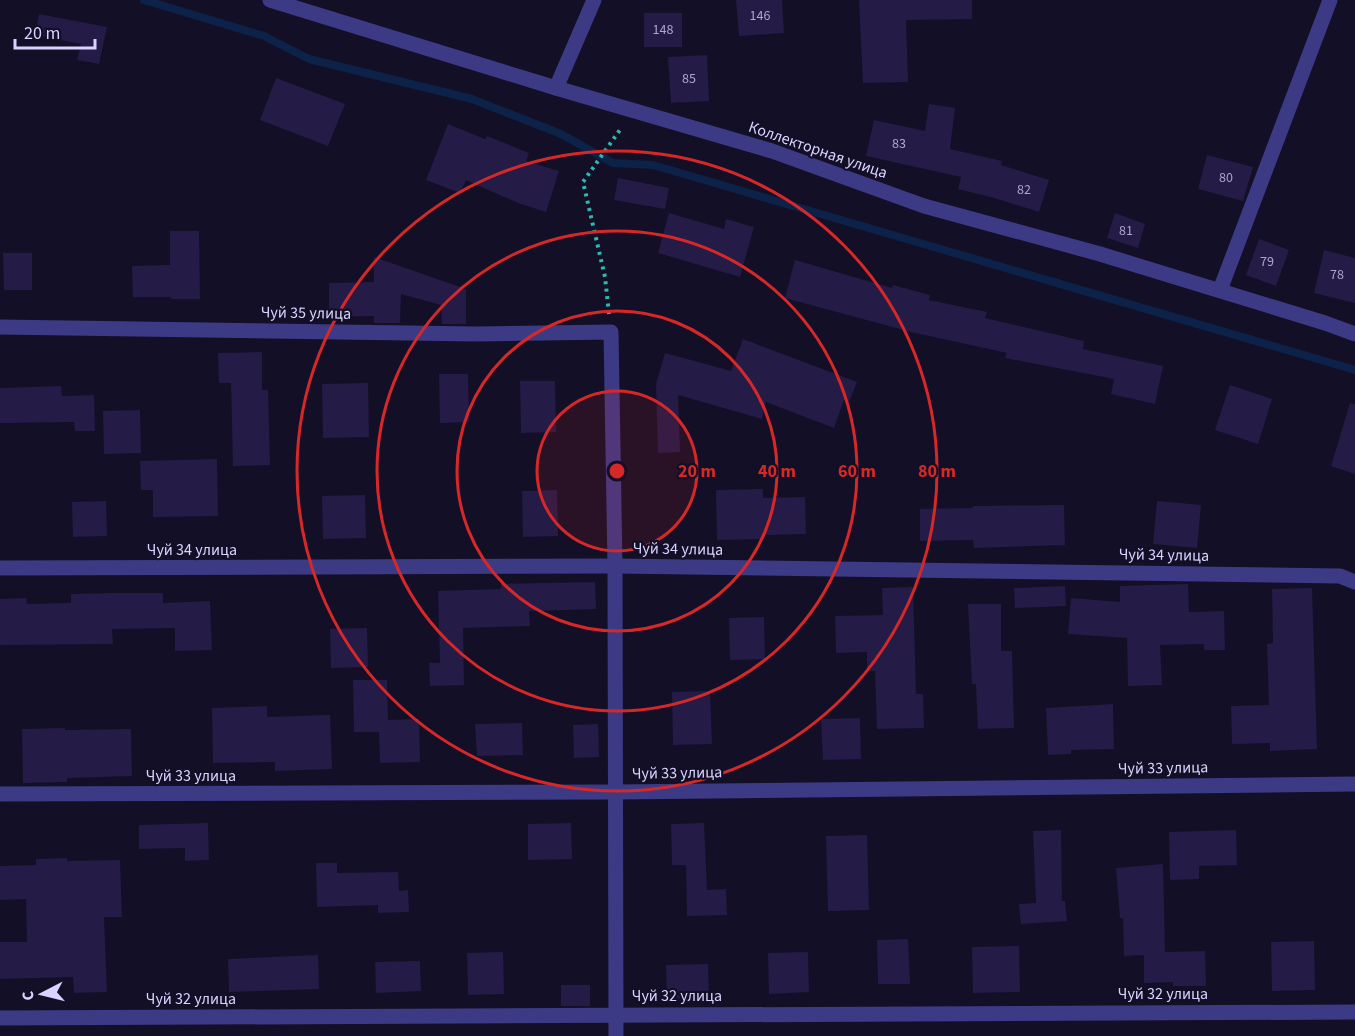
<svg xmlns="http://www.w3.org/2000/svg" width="1355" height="1036" font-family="'Source Sans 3',sans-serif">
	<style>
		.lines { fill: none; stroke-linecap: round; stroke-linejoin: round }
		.stream { stroke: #0c2248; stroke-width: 8 }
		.building { fill: #241b47 }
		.path { stroke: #2fb8b0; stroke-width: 4; stroke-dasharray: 3 4.5; stroke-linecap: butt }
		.minor { stroke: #3d3a85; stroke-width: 15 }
		.ring { fill: none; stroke: #d62828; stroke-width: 3 }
		.labels { text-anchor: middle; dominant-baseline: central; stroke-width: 4.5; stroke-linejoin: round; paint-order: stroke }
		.number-label { font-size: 14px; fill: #aca6d1 }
		.street-label { font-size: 16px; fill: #d9d4ff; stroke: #130f26 }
		.centre { fill: #d62828; stroke: #130f26; stroke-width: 3 }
		.ring-label { font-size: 18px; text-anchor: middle; font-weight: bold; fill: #d62828; stroke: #130f26; stroke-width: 4.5; stroke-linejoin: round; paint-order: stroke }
	</style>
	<rect width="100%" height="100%" fill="#130f26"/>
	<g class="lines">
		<path class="stream" d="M 144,0 L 264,36 L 309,59 L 472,99 L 561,134 L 613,163 L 653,165 L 1355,370"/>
	</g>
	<g class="building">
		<path d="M 736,0 L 782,0 L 784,33 L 739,36 Z"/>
		<path d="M 859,0 L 972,0 L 972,19 L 906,20 L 908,82 L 863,83 Z"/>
		<rect x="644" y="13" width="38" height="34"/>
		<path d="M 39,14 L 107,27 L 99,64 L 77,60 L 81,44 L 35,35 Z"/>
		<path d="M 707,55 L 709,101 L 671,103 L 668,57 Z"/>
		<path d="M 276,78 L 345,104 L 328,146 L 260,120 Z"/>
		<path d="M 929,104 L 955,108 L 950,149 L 1002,161 L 1001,165 L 1049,180 L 1039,212 L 994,198 L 958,189 L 961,177 L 866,156 L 874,120 L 925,131 Z"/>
		<path d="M 448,124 L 485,139 L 487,136 L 529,153 L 526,161 L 559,171 L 546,212 L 518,203 L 466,180 L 460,193 L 426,180 Z"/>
		<path d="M 1207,155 L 1253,167 L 1243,201 L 1198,189 Z"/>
		<path d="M 618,178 L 669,188 L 665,209 L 614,200 Z"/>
		<path d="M 669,213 L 724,229 L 726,219 L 754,227 L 740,277 L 658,253 Z"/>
		<path d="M 1115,213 L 1145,224 L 1138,248 L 1107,238 Z"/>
		<path d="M 170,231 L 199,231 L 200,299 L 171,299 L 171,297 L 133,297 L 132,266 L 170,265 Z"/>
		<path d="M 1259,239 L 1289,250 L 1276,286 L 1246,275 Z"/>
		<path d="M 1324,250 L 1355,258 L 1355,303 L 1314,293 Z"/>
		<path d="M 3,253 L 32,253 L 32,290 L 4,290 Z"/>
		<path d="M 374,257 L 466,289 L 466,324 L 442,324 L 441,305 L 401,294 L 400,323 L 374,323 L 374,316 L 329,317 L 329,283 L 374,282 Z"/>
		<path d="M 795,260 L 892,288 L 893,285 L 930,295 L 929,300 L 987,312 L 985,318 L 1084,341 L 1083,349 L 1163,366 L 1155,404 L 1111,394 L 1114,379 L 1005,358 L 1007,353 L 911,332 L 785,298 Z"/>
		<path d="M 743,339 L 857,382 L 849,402 L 844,400 L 834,428 L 766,402 L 762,419 L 678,395 L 680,452 L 658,453 L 656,384 L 665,353 L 731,371 Z"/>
		<path d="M 262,352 L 262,390 L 268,390 L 270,465 L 233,466 L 231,383 L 219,383 L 218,353 Z"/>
		<path d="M 439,374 L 468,374 L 469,422 L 440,423 Z"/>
		<path d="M 520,381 L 555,381 L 556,432 L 521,433 Z"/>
		<path d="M 368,383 L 369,437 L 323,438 L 322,384 Z"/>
		<path d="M 1230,385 L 1272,399 L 1258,444 L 1215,430 Z"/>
		<path d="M 61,386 L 62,396 L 94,395 L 95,431 L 75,431 L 74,422 L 0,423 L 0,388 Z"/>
		<path d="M 1350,403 L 1355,404 L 1355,474 L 1331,466 Z"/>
		<path d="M 140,410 L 141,453 L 104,454 L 103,411 Z"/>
		<path d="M 217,459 L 218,516 L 153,517 L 153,490 L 141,490 L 140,461 Z"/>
		<path d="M 763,489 L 763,498 L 805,497 L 806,534 L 764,535 L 764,539 L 717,540 L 716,490 Z"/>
		<path d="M 557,490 L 558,536 L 523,537 L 522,491 Z"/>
		<path d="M 365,495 L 366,538 L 323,539 L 322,496 Z"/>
		<path d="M 106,501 L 107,536 L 73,537 L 72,502 Z"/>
		<path d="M 1157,501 L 1201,505 L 1197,548 L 1153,544 Z"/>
		<path d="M 1064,505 L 1065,545 L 974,548 L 973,540 L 920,541 L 920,509 L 973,508 L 973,506 Z"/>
		<path d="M 595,582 L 596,609 L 529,611 L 530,626 L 463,628 L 464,685 L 430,686 L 429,663 L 440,663 L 438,591 L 501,589 L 501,584 Z"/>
		<path d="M 1188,584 L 1189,612 L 1224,611 L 1225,650 L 1204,650 L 1204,644 L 1160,645 L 1162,685 L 1128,686 L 1127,638 L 1068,634 L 1071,598 L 1120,602 L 1120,586 Z"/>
		<path d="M 1065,586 L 1066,606 L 1015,608 L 1014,588 Z"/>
		<path d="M 913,587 L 916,694 L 923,694 L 924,728 L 877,729 L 875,671 L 867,671 L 867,652 L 836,653 L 835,616 L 883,615 L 882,588 Z"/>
		<path d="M 1312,588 L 1317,749 L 1270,751 L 1270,743 L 1232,744 L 1231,706 L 1269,705 L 1267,644 L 1273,643 L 1272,589 Z"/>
		<path d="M 111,593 L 163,593 L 163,603 L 210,601 L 212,650 L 175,651 L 175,628 L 112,629 L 113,644 L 0,645 L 0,599 L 26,598 L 27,604 L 71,603 L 71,594 Z"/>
		<path d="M 968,604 L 1001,604 L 1001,651 L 1012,651 L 1014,728 L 978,729 L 976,684 L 972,684 Z"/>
		<path d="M 764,617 L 765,659 L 730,660 L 729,618 Z"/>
		<path d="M 367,628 L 368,667 L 331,668 L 330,629 Z"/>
		<path d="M 353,680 L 387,680 L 388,720 L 419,719 L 420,762 L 380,763 L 379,732 L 354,732 Z"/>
		<path d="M 710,691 L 712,744 L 673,745 L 672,692 Z"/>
		<path d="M 1113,704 L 1114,749 L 1071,750 L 1071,754 L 1048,755 L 1046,708 Z"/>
		<path d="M 267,706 L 267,717 L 330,715 L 332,769 L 275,771 L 275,762 L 213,763 L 212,708 Z"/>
		<path d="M 860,718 L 861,759 L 823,760 L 821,719 Z"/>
		<path d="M 522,723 L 523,755 L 477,756 L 475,724 Z"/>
		<path d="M 598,724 L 599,757 L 574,758 L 573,725 Z"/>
		<path d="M 65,728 L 65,730 L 131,729 L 132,776 L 67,778 L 67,782 L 23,783 L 22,729 Z"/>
		<path d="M 208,823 L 209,860 L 185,861 L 185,848 L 139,849 L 139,825 Z"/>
		<path d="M 571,823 L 572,859 L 528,860 L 528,824 Z"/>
		<path d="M 704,823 L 707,890 L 726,889 L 727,915 L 687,916 L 686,865 L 672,865 L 671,824 Z"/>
		<path d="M 1061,830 L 1062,901 L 1065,901 L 1067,921 L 1021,924 L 1019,904 L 1036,903 L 1033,831 Z"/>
		<path d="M 1236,830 L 1237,865 L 1199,866 L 1199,879 L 1170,880 L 1169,832 Z"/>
		<path d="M 867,835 L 869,910 L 828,911 L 826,836 Z"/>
		<path d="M 67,858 L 67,861 L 120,860 L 122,917 L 104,917 L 107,992 L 74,993 L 73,977 L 0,979 L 0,942 L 27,942 L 26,899 L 0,900 L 0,866 L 36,865 L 36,859 Z"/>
		<path d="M 316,863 L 337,863 L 337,873 L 398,872 L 399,891 L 408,890 L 409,912 L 378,913 L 378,905 L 317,907 Z"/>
		<path d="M 1163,864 L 1165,952 L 1205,951 L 1206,986 L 1173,986 L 1173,982 L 1144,983 L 1144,955 L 1124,956 L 1123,918 L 1120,918 L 1116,868 Z"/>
		<path d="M 908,939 L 910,984 L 878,984 L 877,940 Z"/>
		<path d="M 1314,941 L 1315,990 L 1272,991 L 1271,942 Z"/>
		<path d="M 1019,946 L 1020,992 L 973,993 L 972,947 Z"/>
		<path d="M 503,952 L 504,994 L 468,995 L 467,953 Z"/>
		<path d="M 808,952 L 809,992 L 769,994 L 768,953 Z"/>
		<path d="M 318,955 L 319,989 L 229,992 L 228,959 Z"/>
		<path d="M 420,961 L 421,991 L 376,993 L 375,962 Z"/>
		<path d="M 708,964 L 709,998 L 667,999 L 666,965 Z"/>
		<rect x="561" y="985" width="29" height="21"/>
	</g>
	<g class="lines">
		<path class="path" d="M 609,314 L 605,277 L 583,182 L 622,127"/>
		<g class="minor">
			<path d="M 270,0 L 556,88 L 772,151 L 924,206 L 1100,254 L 1325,323 L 1355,334"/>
			<path d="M 556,88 L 594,0"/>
			<path d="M 1220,290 L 1330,0"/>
			<path d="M 0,327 L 476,334 L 611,332 L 615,566 L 616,1036"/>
			<path d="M 0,568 L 615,566 L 1340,576 L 1355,582"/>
			<path d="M 0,794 L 614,792 L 1355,784"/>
			<path d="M 0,1018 L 1355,1012"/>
		</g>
	</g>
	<circle cx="617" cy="471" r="80" fill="#d62828" fill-opacity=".12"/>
	<g class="ring">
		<circle cx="617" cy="471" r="80"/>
		<circle cx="617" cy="471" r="160"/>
		<circle cx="617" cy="471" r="240"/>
		<circle cx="617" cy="471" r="320"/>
	</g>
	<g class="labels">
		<g class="number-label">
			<text x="760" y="16">146</text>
			<text x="663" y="30">148</text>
			<text x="689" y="79">85</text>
			<text x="899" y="144">83</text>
			<text x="1226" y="178">80</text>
			<text x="1024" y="190">82</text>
			<text x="1126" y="231">81</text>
			<text x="1267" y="262">79</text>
			<text x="1337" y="275">78</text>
		</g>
		<g class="street-label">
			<text transform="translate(818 150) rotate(19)">Коллекторная улица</text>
			<text transform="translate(306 313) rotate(1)">Чуй 35 улица</text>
			<text transform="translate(678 549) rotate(1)">Чуй 34 улица</text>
			<text x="192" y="550">Чуй 34 улица</text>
			<text transform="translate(1164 555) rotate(1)">Чуй 34 улица</text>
			<text transform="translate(1163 768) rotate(-1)">Чуй 33 улица</text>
			<text transform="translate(677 773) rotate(-1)">Чуй 33 улица</text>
			<text x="191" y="776">Чуй 33 улица</text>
			<text x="1163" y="994">Чуй 32 улица</text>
			<text x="677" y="996">Чуй 32 улица</text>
			<text x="191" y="999">Чуй 32 улица</text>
		</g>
	</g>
	<circle cx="617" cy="471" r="9" class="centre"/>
	<g class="ring-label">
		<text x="697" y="477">20 m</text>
		<text x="777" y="477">40 m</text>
		<text x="857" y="477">60 m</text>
		<text x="937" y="477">80 m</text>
	</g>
	<g transform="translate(42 994) rotate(263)" stroke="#130f26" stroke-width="4.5" paint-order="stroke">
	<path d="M0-4.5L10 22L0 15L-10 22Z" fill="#d9d4ff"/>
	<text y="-9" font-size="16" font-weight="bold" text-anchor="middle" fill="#d9d4ff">С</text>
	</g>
	<path d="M15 39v9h80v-9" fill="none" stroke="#d9d4ff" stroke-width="3"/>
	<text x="24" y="39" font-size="18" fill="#d9d4ff" stroke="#130f26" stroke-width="4.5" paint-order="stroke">20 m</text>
</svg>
